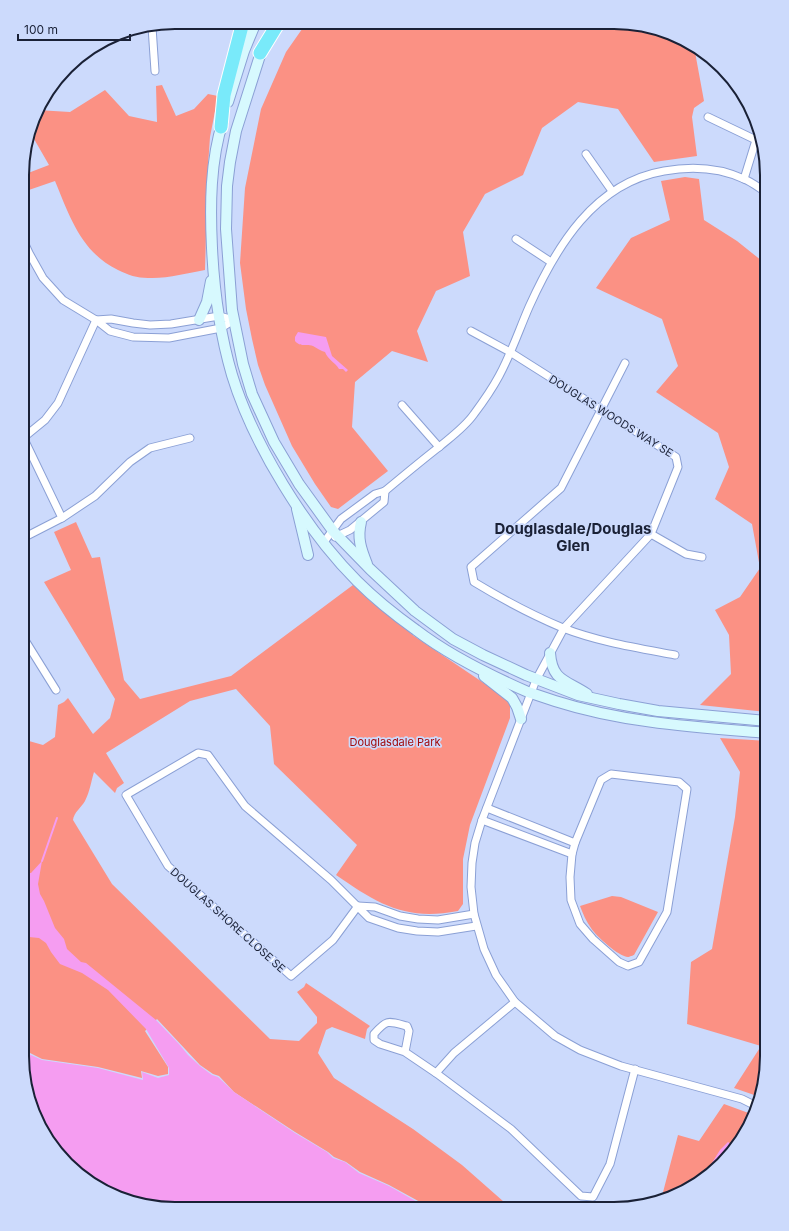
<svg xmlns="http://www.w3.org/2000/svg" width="789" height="1231" font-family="Inter,sans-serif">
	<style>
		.green { fill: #fb9184 }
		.water { fill: #f59df1 }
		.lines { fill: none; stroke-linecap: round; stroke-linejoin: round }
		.stream { stroke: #f59df1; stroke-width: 2 }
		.street-casing { stroke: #8ba0d5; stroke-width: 9 }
		.secondary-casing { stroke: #8ba0d5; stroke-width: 12 }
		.highway-casing { stroke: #fff; stroke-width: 15 }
		.street { stroke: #fff; stroke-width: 7 }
		.secondary { stroke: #d7f9fe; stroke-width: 10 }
		.highway { stroke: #79eafa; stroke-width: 13 }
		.labels { text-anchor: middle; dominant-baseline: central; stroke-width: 3.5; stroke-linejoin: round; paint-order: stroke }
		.street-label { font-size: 11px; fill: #1a2136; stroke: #ccdafc }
		.park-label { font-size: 11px; fill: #a10b0d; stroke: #ccdafc }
		.district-label { font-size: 15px; font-weight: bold; fill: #1a2136; stroke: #ccdafc }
		.rim { fill: none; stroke: #1a2136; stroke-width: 2 }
	</style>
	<rect width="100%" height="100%" fill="#ccdafc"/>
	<g class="green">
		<path d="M 307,22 L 634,23 L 650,28 L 695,52 L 704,101 L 694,108 L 692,117 L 697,156 L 654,162 L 618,109 L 578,102 L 542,128 L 523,175 L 485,194 L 463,232 L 470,276 L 436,291 L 417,331 L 428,362 L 392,351 L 355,382 L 352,427 L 388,471 L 338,509 L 331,507 L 315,484 L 292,446 L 265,385 L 258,365 L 252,339 L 246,309 L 240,263 L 245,188 L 261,109 L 286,52 Z"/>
		<path d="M 162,85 L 176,116 L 194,109 L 208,94 L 218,96 L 210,137 L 208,166 L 205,270 C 187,273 167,279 148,278 C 137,278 128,275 118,270 C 81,252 70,217 55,181 L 23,192 L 23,175 L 49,165 L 30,132 L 37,110 L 70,112 L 105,90 L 129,116 L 157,122 L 156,86 Z"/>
		<path d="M 685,177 L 699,179 L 704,220 L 737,241 L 767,265 L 767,712 L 700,705 L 731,674 L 729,635 L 715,610 L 740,597 L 760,568 L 752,524 L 715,499 L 729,467 L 718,433 L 656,392 L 678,366 L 662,319 L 596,288 L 631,238 L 670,220 L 661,181 Z"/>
		<path d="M 76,522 L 92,558 L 100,557 L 124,680 L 140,699 L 231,676 L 353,585 L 369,600 L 414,636 L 503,696 L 510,705 L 510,718 L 507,726 L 470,825 L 463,859 L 463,904 L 458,911 C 405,921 378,904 336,875 L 357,845 L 274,764 L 270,726 L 236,689 L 190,701 L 106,753 L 124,783 L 117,788 L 115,793 L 94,772 C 91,782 90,791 85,801 C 81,808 74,812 73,820 L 112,884 L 270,1039 L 299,1041 L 317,1023 L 317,1017 L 297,992 L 304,987 L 306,983 L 370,1026 L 367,1029 L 365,1039 L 332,1027 L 326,1030 L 318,1053 L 334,1078 L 413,1129 L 462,1165 L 512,1209 L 431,1208 L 389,1185 L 360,1172 L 346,1162 L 334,1157 L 328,1152 L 295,1132 L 234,1092 L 219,1076 L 213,1074 L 200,1065 L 157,1019 L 145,1031 L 168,1067 L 168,1074 L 158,1076 L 141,1071 L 142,1078 L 98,1067 L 42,1059 L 22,1049 L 22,739 L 43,745 L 55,737 L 58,705 L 64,702 L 68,698 L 93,734 L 110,718 L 115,699 L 44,582 L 71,570 L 54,532 Z"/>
		<path d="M 720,738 L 767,741 L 767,1066 L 760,1097 L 734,1088 L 761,1046 L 687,1024 L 691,962 L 712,949 L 735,817 L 740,772 Z"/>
		<path d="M 612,896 L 621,897 L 658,912 L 634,955 C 634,955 629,957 628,957 C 619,957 596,936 591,928 C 586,921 583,914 580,906 Z"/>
		<path d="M 724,1104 L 754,1115 L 735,1149 L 707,1177 L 673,1197 L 660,1200 L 662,1196 L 678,1135 L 699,1141 Z"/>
	</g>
	<g class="water">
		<path d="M 298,332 L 326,337 L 332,356 L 348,370 L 346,372 L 343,369 L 339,369 C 335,362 328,360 325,352 C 321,351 317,348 313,346 C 306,343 301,348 295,341 L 295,337 Z"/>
		<path d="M 767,767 L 767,790 L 763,822 L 763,879 L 767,907 L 767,924 L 760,880 L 760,822 Z"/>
		<path d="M 42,861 L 38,884 L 40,894 L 44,901 L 55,928 L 64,939 L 67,949 L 81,962 L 86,963 L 156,1020 L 179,1044 L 188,1055 L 200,1066 L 212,1075 L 218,1077 L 234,1092 L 295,1133 L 327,1152 L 333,1158 L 345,1162 L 359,1173 L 389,1186 L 428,1208 L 155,1208 L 117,1197 L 82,1177 L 54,1149 L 34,1115 L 22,1051 L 42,1060 L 98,1068 L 143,1080 L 142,1072 L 158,1078 L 169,1075 L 169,1068 L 146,1029 L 108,990 L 82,973 L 60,964 L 51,952 L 46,943 L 39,938 L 29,937 L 22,933 L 22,869 L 28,873 L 31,873 Z"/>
		<path d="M 728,1142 L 731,1144 C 721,1159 716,1172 700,1182 L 720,1150 Z"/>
	</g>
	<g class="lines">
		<path class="stream" d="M 42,861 L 57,818"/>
		<defs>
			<g id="street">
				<path d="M 152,27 L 155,71"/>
				<path d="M 708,117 L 756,140 L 744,179"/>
				<path d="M 586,154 L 612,191"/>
				<path d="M 516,239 L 551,262"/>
				<path d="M 23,240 L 29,253 L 43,278 L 63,300 L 96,320 L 110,331 L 133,337 L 169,338 L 221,328 L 234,320"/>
				<path d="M 96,320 L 111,319 L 133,323 L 150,325 L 171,324 L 219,316 L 234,320"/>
				<path d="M 471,331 L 510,352 L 676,457 L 678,467 L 651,534 L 564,628 L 536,680 L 531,693 L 482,820 L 475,843 L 472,863 L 471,887 L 474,914 L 484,949 L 496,975 L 515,1002 L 555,1036 L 580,1050 L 621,1066 L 742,1099 L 758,1107"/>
				<path d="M 625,363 L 561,488 L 471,567 L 474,582 C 502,599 532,615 563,628 C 599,642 638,648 675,655"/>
				<path d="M 402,405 L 439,447"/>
				<path d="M 23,437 L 62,518"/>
				<path d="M 23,438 L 45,420 L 58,403 L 96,320"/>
				<path d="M 651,534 L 686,554 L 702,557"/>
				<path d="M 335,537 L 350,530 L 384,502 L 385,491"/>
				<path d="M 23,538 L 62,518 L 95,496 L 130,462 L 150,448 L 190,438"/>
				<path d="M 324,542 L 341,519 L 375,494 L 385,491 C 403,476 421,461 439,447 C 451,437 465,427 474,414 C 483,402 492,389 499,376 C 511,354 519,330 529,307 C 556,247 594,183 664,171 C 691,166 718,167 744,179 C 752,182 759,188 767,193"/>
				<path d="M 23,637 L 56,690"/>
				<path d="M 611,774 L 679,782 L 687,789 L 667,912 L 639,962 L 628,966 L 619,962 L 593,939 L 580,924 L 571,900 L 570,877 L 572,854 L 575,843 L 601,780 Z"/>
				<path d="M 487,808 L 575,843"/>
				<path d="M 482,820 L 572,854"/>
				<path d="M 358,906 L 333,940 L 291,976 L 168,866 L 126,795 L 198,753 L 208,755 L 245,806 L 331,880 L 369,918 L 398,928 L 417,931 L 438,932 L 476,926"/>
				<path d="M 358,906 L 375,907 L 400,916 L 418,919 L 438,920 L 474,914"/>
				<path d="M 515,1002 L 454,1053 L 436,1073 L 511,1129 L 581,1196 L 593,1197 L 610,1164 L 635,1069"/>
				<path d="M 405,1052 L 409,1031 L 407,1026 C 388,1021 387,1019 374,1034 L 374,1040 L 380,1044 L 405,1052 L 436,1073"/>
			</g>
			<g id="secondary">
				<path d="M 263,46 L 236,131 L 230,162 L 227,186 L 226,229 L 232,310 L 243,364 L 252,394 L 274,442 L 299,484 L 333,531 L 370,569 L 415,611 L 453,639 L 483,655 L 526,675 L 578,695 L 619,704 L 658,711 L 767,721"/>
				<path d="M 228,102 L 244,51 L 256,22"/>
				<path d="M 223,121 C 210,161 210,207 212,248 C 214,291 220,334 232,375 C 253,444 306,530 357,581 C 375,599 395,615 416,630 C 450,656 489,675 528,692 C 537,695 546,698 555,701 C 624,723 695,727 767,733"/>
				<path d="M 199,320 L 207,302 L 211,281"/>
				<path d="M 297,509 L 308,555"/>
				<path d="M 361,522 C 357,538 361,549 367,564"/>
				<path d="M 550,653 C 552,681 566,680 587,694"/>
				<path d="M 484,676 L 512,698 L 517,707 L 521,719"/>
			</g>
			<g id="highway">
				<path d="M 260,53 L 279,22"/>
				<path d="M 221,127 L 224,95 L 243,22"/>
			</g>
		</defs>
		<use href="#street" class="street-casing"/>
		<use href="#secondary" class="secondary-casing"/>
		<use href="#highway" class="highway-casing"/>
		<use href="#street" class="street"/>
		<use href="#secondary" class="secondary"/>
		<use href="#highway" class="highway"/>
	</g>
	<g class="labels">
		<g class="street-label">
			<text transform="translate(611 416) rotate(32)">DOUGLAS WOODS WAY SE</text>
			<text transform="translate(228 920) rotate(42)">DOUGLAS SHORE CLOSE SE</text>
		</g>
		<g class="park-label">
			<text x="395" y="742">Douglasdale Park</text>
		</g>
		<g class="district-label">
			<text x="573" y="528">Douglasdale/Douglas<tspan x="573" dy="17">Glen</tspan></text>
		</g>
	</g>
	<path d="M0 0H789V1231H0ZM175 29H614A146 146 0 0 1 760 175V1056A146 146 0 0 1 614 1202H175A146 146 0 0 1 29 1056V175A146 146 0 0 1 175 29Z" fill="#ccdafc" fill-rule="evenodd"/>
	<path class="rim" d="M175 29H614A146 146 0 0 1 760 175V1056A146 146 0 0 1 614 1202H175A146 146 0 0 1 29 1056V175A146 146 0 0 1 175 29Z"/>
	<path d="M18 34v6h112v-6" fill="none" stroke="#1a2136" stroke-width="2"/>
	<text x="24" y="34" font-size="12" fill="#1a2136" stroke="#ccdafc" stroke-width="3" paint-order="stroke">100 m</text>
</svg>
